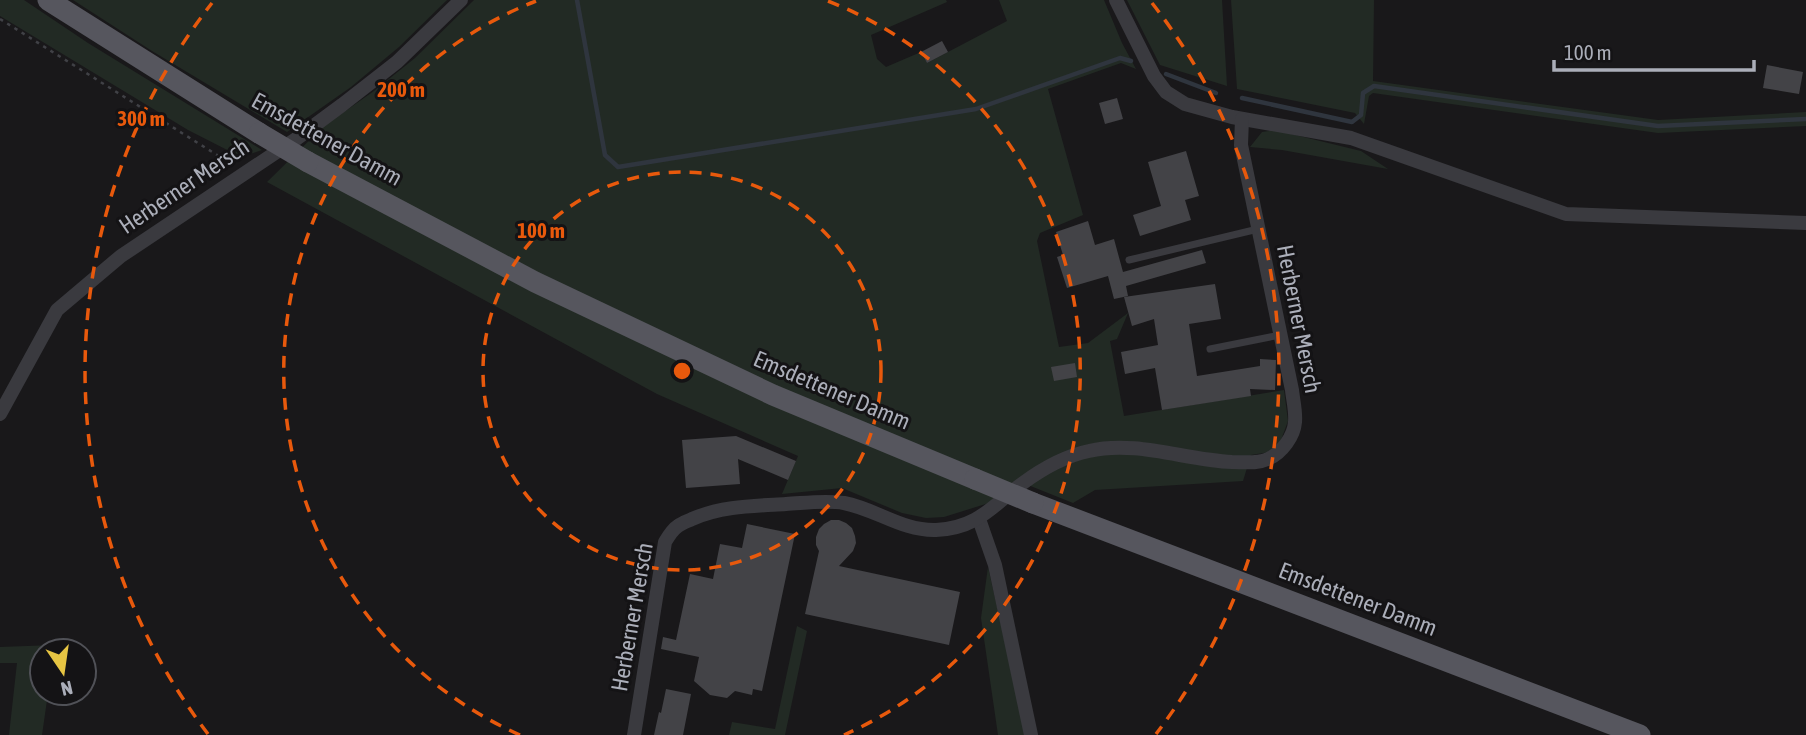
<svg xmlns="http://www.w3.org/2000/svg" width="1806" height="735" font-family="'Asap Condensed',sans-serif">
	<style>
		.green { fill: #222a24 }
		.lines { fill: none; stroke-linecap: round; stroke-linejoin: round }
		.stream { stroke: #2f353e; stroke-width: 4.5 }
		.building { fill: #434347 }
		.path { stroke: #404146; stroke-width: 2.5; stroke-dasharray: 3.5 5; stroke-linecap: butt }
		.lane { stroke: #3a3a3f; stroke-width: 7 }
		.street { stroke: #3a3a3f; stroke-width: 14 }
		.primary { stroke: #56565e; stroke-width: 21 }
		.primary-bridge { stroke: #56565e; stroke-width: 21 }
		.ring { fill: none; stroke: #e8590c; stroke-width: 3.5; stroke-dasharray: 12 9 }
		.labels { text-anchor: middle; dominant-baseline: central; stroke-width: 6; stroke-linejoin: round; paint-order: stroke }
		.street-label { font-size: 23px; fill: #abaeb9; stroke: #141315 }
		.centre { fill: #e8590c; stroke: #141315; stroke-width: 3.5 }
		.ring-label { font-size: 21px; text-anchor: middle; font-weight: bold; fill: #e8590c; stroke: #141315; stroke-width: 6; stroke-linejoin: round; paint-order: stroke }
	</style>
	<rect width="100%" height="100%" fill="#19181a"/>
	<g class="green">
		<path d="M 0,0 L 24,0 L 88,43 L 262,150 L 241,157 L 188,130 L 0,16 Z"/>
		<path d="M 73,0 L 447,0 L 399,47 L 351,87 L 287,132 L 152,51 Z"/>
		<path d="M 474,0 L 946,0 L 947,2 L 871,35 L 877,59 L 886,67 L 921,52 L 927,63 L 1007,21 L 999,0 L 1104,0 L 1122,43 L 1136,69 L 1121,63 L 1048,89 L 1083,215 L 1040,233 L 1037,241 L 1059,347 L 1088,343 L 1128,313 L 1117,339 L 1110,341 L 1124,416 L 1284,390 L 1288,421 L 1281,440 L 1270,452 L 1251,455 L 1243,481 L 1095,490 L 1073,503 L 1018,481 L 992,502 L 944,517 L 926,518 L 902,513 L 842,488 L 782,494 L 798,456 L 657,394 L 267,182 L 324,126 L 374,91 L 415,58 Z"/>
		<path d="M 1127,0 L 1222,0 L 1227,86 L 1160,65 Z"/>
		<path d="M 1231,0 L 1374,0 L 1373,81 L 1658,120 L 1806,112 L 1806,126 L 1658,133 L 1373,93 L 1369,96 L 1364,124 L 1355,113 L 1237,89 Z"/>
		<path d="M 1275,130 L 1361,151 L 1388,169 L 1282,150 L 1250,147 L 1262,132 Z"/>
		<path d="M 988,567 L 1026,735 L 998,735 L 981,618 Z"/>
		<path d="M 797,626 L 807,631 L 785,735 L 729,735 L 732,722 L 775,729 Z"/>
		<path d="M 54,645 L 53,651 L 42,651 L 42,693 L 48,693 L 42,735 L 9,735 L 17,663 L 0,663 L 0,647 Z"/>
	</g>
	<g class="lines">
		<g class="stream">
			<path d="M 577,0 L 605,155 L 618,167 L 976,109 L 1120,58 L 1131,61"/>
			<path d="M 1166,74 L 1216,93"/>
			<path d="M 1242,98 L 1352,122 L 1361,115 L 1363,93 L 1374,86 L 1658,126 L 1806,119"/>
		</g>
	</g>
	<g class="building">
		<path d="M 942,41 L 948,52 L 927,63 L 921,52 Z"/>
		<path d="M 1767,65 L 1803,72 L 1799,94 L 1763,88 Z"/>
		<path d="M 1117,98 L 1123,119 L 1105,124 L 1099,103 Z"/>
		<path d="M 1186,151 L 1199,196 L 1185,200 L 1191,220 L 1140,236 L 1133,215 L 1161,206 L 1148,162 Z"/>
		<path d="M 1088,221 L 1095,245 L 1114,239 L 1123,272 L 1202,250 L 1206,263 L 1126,286 L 1128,296 L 1114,299 L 1108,276 L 1067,288 L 1057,257 L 1063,255 L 1056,232 Z"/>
		<path d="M 1215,284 L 1221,319 L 1189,324 L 1197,376 L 1260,366 L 1260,359 L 1276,360 L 1275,390 L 1250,389 L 1251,396 L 1162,410 L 1155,368 L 1125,374 L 1121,352 L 1158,345 L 1154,319 L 1132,326 L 1124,297 Z"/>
		<path d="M 1075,363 L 1077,377 L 1054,381 L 1051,367 Z"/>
		<path d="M 736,436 L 796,461 L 788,480 L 738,459 L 740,484 L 686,488 L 682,440 Z"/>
		<path d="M 831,520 L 839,520 L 846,523 L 852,528 L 855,536 L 856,543 L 853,551 L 839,566 L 960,592 L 949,645 L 805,614 L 819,551 L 816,545 L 816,537 L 819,529 L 824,524 Z"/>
		<path d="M 747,524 L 795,534 L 762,691 L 753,689 L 752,695 L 735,691 L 727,698 L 710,695 L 694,681 L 699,657 L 661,649 L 663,637 L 676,640 L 690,574 L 713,579 L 720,544 L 742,548 Z"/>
		<path d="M 666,689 L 691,694 L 683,735 L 654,735 L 659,712 L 661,713 Z"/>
	</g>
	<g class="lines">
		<path class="path" d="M 0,19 L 233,165"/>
		<g class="lane">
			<path d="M 1129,260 L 1258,229"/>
			<path d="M 1210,349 L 1280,335"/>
		</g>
		<g class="street">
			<path d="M 1116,0 L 1154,76 L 1166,92 L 1185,104 L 1232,117 L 1351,138 L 1566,214 L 1806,223"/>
			<path d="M 0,414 L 57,310 L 121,256 L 296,139 L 342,105 L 397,62 L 461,0"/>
			<path d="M 979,519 L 995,565 L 1031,735"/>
			<path d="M 634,735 L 665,542 C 668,537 673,529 678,526 C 682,523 688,521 692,519 C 722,506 753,506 786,504 C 805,503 825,500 844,503 C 876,509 902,531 936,530 C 978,528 992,506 1023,483 C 1042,469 1065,456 1089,451 C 1136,440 1185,460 1232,462 C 1244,462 1257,464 1268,459 C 1282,453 1294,436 1295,422 C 1296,411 1293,400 1292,390 L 1241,145 L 1242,119"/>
		</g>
		<g class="primary">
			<path d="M 48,0 L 259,133"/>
			<path d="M 308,162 L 535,282 L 773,395 L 975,479"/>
			<path d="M 1033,503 L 1640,735"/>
		</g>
		<g class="primary-bridge">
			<path d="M 259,133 L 308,162"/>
			<path d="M 975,479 L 1033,503"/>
		</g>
	</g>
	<g class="ring">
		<circle cx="682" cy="371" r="199"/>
		<path d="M520 735A398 398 0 0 1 536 1M828 1A398 398 0 0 1 844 735"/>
		<path d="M208 734A597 597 0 0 1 212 3M1152 3A597 597 0 0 1 1156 734"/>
	</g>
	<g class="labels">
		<g class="street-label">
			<text transform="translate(327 139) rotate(29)">Emsdettener Damm</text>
			<text transform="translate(184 186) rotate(-34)">Herberner Mersch</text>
			<text transform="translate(1299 319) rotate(79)">Herberner Mersch</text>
			<text transform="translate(832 390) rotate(23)">Emsdettener Damm</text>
			<text transform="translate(1358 599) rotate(21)">Emsdettener Damm</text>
			<text transform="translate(632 617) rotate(-80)">Herberner Mersch</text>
		</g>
	</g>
	<circle cx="682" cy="371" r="10" class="centre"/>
	<g class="ring-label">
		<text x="401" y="97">200 m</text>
		<text x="141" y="126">300 m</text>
		<text x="541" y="238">100 m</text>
	</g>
	<g transform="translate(63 672) rotate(167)"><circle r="33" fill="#141315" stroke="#505157" stroke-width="2"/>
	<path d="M0-5L12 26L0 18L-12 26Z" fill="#e7c543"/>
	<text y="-10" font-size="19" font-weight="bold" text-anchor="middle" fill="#abaeb9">N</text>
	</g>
	<path d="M1554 60v10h200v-10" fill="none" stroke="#abaeb9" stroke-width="3.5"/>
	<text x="1564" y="60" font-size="21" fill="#abaeb9" stroke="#141315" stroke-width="5" paint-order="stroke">100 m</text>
</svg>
